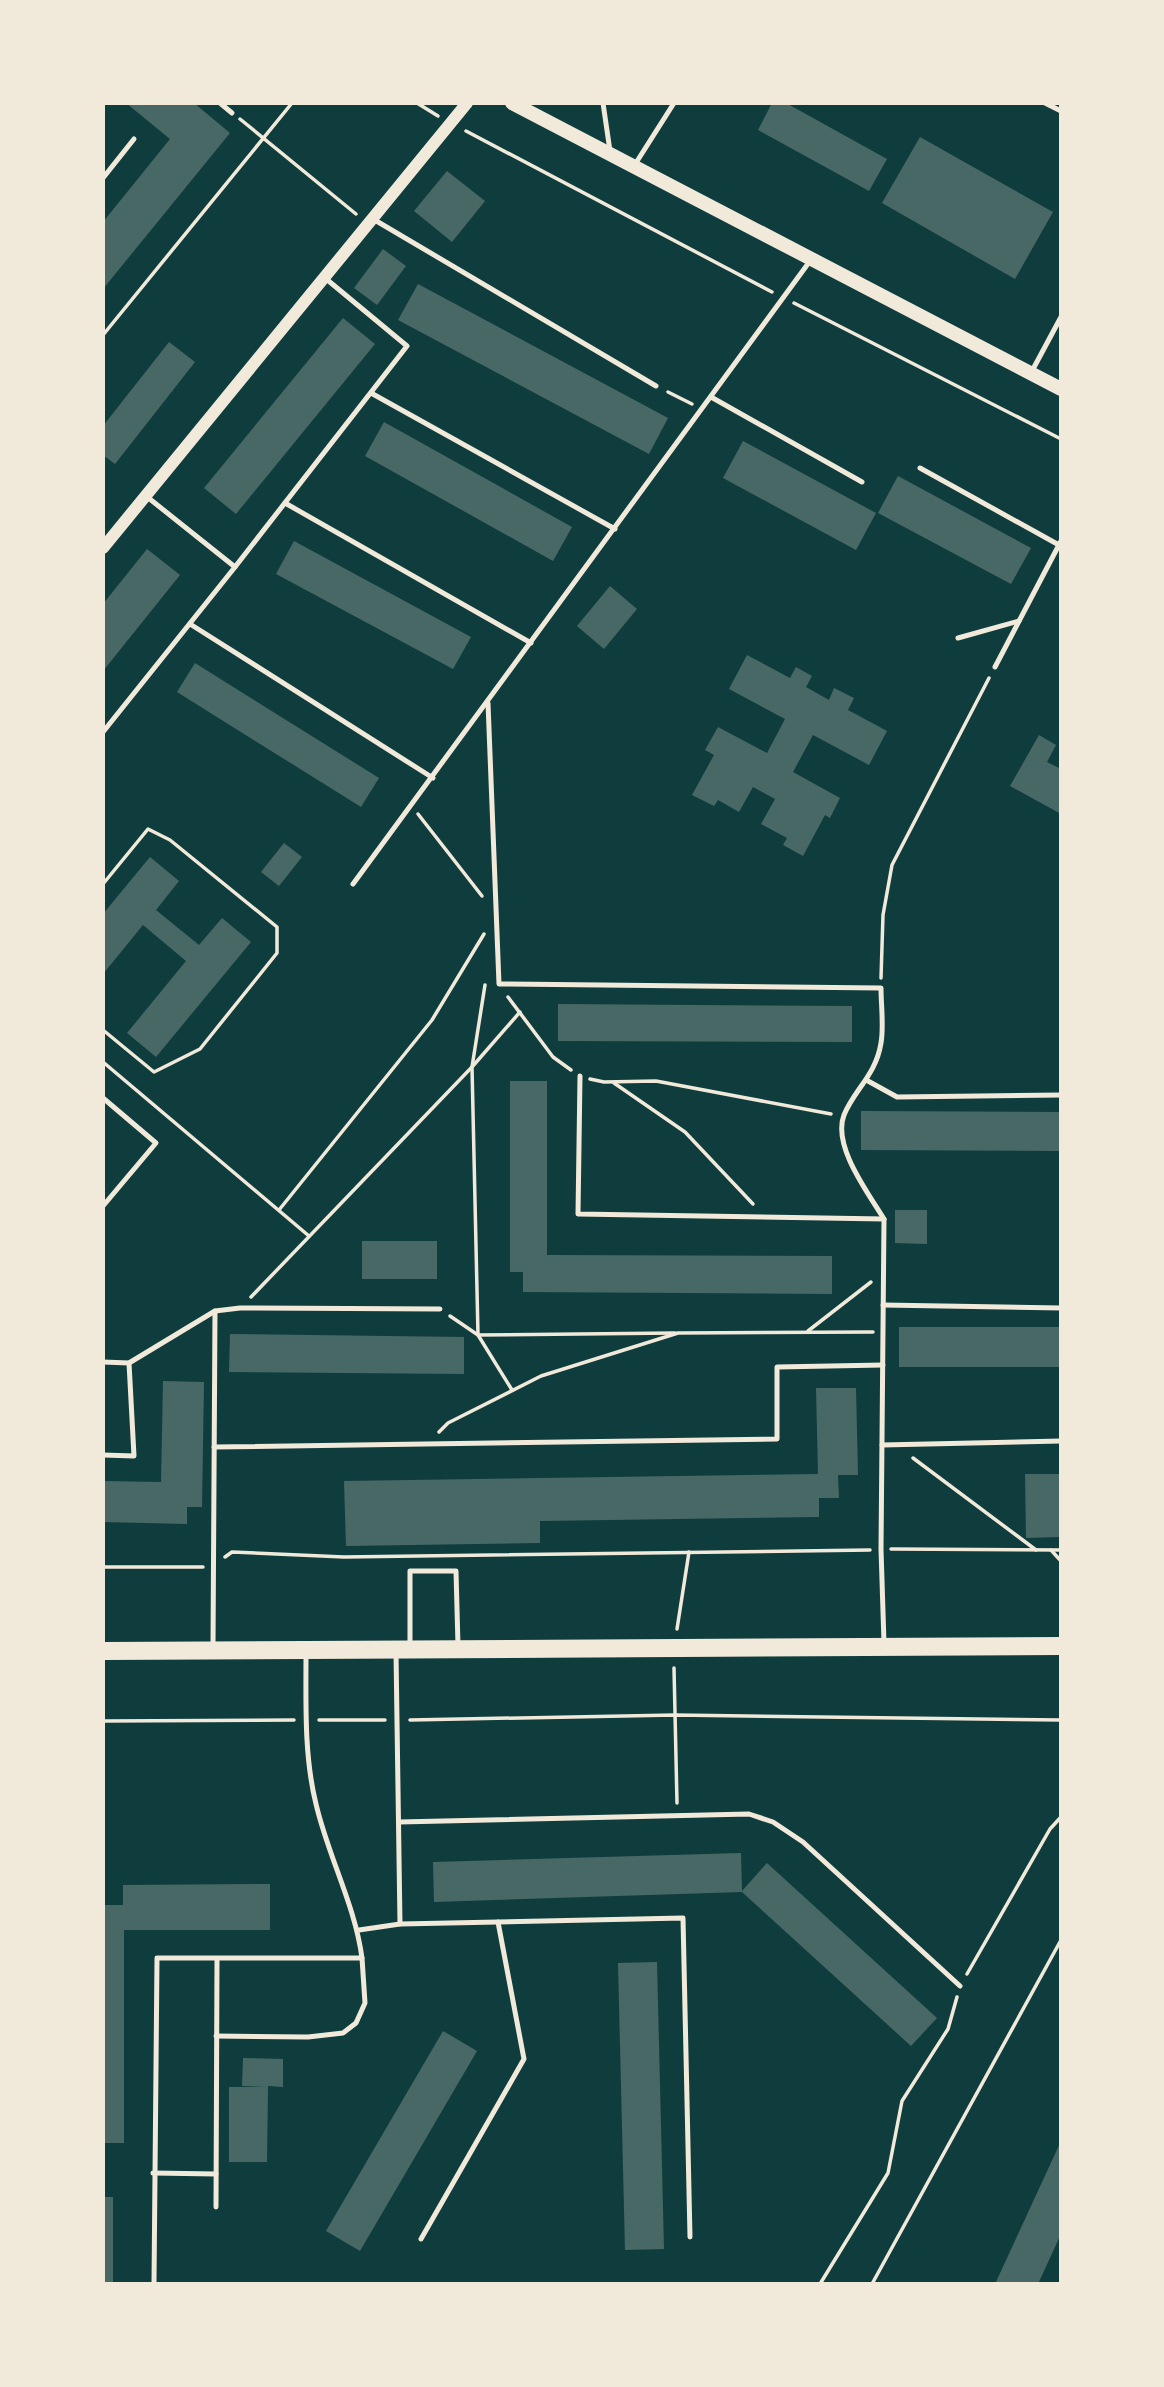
<svg xmlns="http://www.w3.org/2000/svg" width="1164" height="2387" font-family="'IBM Plex Sans',sans-serif">
	<style>
		.building { fill: #486865 }
		.lines { fill: none; stroke-linecap: round; stroke-linejoin: round }
		.path { stroke: #f1e9da; stroke-width: 3.5 }
		.service { stroke: #f1e9da; stroke-width: 5 }
		.tertiary { stroke: #f1e9da; stroke-width: 12 }
		.secondary { stroke: #f1e9da; stroke-width: 14 }
		.primary { stroke: #f1e9da; stroke-width: 18 }
	</style>
	<rect width="100%" height="100%" fill="#0f3d3e"/>
	<g class="building">
		<path d="M 126,103 L 194,103 L 230,133 L 103,289 L 103,222 L 170,139 Z"/>
		<path d="M 772,103 L 786,103 L 887,159 L 869,191 L 758,130 Z"/>
		<path d="M 920,137 L 1053,212 L 1015,279 L 882,203 Z"/>
		<path d="M 447,171 L 485,201 L 452,242 L 414,211 Z"/>
		<path d="M 383,249 L 406,266 L 377,305 L 354,288 Z"/>
		<path d="M 418,284 L 668,418 L 649,454 L 398,320 Z"/>
		<path d="M 343,318 L 375,344 L 236,514 L 204,488 Z"/>
		<path d="M 169,342 L 195,362 L 115,464 L 103,455 L 103,426 Z"/>
		<path d="M 384,422 L 572,527 L 553,561 L 365,456 Z"/>
		<path d="M 743,441 L 876,513 L 856,550 L 723,478 Z"/>
		<path d="M 898,476 L 1031,548 L 1011,584 L 878,513 Z"/>
		<path d="M 294,541 L 471,637 L 453,669 L 276,574 Z"/>
		<path d="M 147,549 L 180,575 L 103,671 L 103,604 Z"/>
		<path d="M 610,586 L 637,609 L 604,649 L 577,626 Z"/>
		<path d="M 747,655 L 790,678 L 796,667 L 812,676 L 806,687 L 829,700 L 834,688 L 854,698 L 848,710 L 887,731 L 869,765 L 813,735 L 793,772 L 840,798 L 830,818 L 825,815 L 803,856 L 783,845 L 787,838 L 761,824 L 775,799 L 753,787 L 739,812 L 718,800 L 714,806 L 692,795 L 714,755 L 705,750 L 718,727 L 767,753 L 785,719 L 729,689 Z"/>
		<path d="M 195,663 L 379,778 L 361,807 L 177,692 Z"/>
		<path d="M 1039,735 L 1056,745 L 1047,762 L 1061,769 L 1061,814 L 1010,786 Z"/>
		<path d="M 284,843 L 302,857 L 279,886 L 261,872 Z"/>
		<path d="M 150,857 L 179,881 L 156,910 L 199,945 L 222,918 L 251,942 L 156,1057 L 127,1033 L 186,961 L 143,925 L 103,974 L 103,914 Z"/>
		<path d="M 558,1004 L 852,1006 L 852,1042 L 558,1041 Z"/>
		<path d="M 510,1081 L 547,1081 L 547,1255 L 832,1256 L 832,1294 L 523,1292 L 523,1272 L 510,1272 Z"/>
		<path d="M 861,1111 L 1061,1112 L 1061,1151 L 861,1150 Z"/>
		<path d="M 895,1210 L 927,1210 L 927,1244 L 895,1243 Z"/>
		<rect x="362" y="1241" width="75" height="38"/>
		<rect x="899" y="1327" width="162" height="40"/>
		<path d="M 230,1334 L 464,1337 L 464,1374 L 229,1372 Z"/>
		<path d="M 163,1381 L 204,1382 L 202,1507 L 187,1507 L 187,1524 L 103,1522 L 103,1481 L 161,1482 Z"/>
		<path d="M 816,1388 L 856,1388 L 858,1475 L 838,1475 L 839,1498 L 819,1498 L 819,1517 L 540,1521 L 540,1543 L 346,1546 L 344,1481 L 818,1474 Z"/>
		<path d="M 1025,1474 L 1061,1474 L 1061,1537 L 1026,1538 Z"/>
		<path d="M 741,1853 L 742,1891 L 767,1863 L 937,2018 L 911,2046 L 742,1892 L 434,1902 L 433,1862 Z"/>
		<path d="M 270,1884 L 270,1930 L 124,1930 L 124,2143 L 103,2143 L 103,1905 L 123,1905 L 123,1885 Z"/>
		<path d="M 657,1962 L 664,2249 L 625,2250 L 618,1963 Z"/>
		<path d="M 443,2031 L 477,2051 L 360,2251 L 326,2231 Z"/>
		<path d="M 243,2058 L 283,2059 L 283,2087 L 268,2086 L 267,2162 L 229,2162 L 229,2087 L 265,2087 L 242,2086 Z"/>
		<path d="M 1061,2141 L 1061,2234 L 1038,2284 L 995,2284 Z"/>
		<rect x="103" y="2197" width="10" height="87"/>
	</g>
	<g class="lines">
		<g class="path">
			<path d="M 417,103 L 438,116"/>
			<path d="M 240,119 L 356,214"/>
			<path d="M 466,131 L 772,292"/>
			<path d="M 794,303 L 1061,439"/>
			<path d="M 103,335 L 292,103"/>
			<path d="M 668,392 L 692,404"/>
			<path d="M 418,814 L 482,896"/>
			<path d="M 103,884 L 148,829 L 170,840 L 277,927 L 277,953 L 200,1049 L 154,1072 L 103,1030"/>
			<path d="M 881,978 L 883,915 L 892,865 L 989,678"/>
			<path d="M 508,997 L 553,1057 L 571,1070"/>
			<path d="M 103,1062 L 309,1236"/>
			<path d="M 590,1079 L 604,1082 L 656,1081 L 831,1114"/>
			<path d="M 614,1083 L 685,1132 L 753,1204"/>
			<path d="M 279,1210 L 432,1020 L 484,934"/>
			<path d="M 251,1297 L 472,1067 L 485,985"/>
			<path d="M 450,1316 L 478,1335 L 675,1333"/>
			<path d="M 808,1331 L 871,1282"/>
			<path d="M 512,1390 L 478,1335 L 472,1067 L 520,1012"/>
			<path d="M 439,1432 L 448,1423 L 541,1376 L 678,1333 L 873,1332"/>
			<path d="M 913,1458 L 1036,1550"/>
			<path d="M 891,1549 L 1061,1550"/>
			<path d="M 1051,1550 L 1061,1561"/>
			<path d="M 225,1557 L 232,1552 L 344,1557 L 870,1550"/>
			<path d="M 103,1567 L 203,1567"/>
			<path d="M 677,1629 L 689,1552"/>
			<path d="M 674,1668 L 677,1803"/>
			<path d="M 319,1720 L 385,1720"/>
			<path d="M 410,1720 L 675,1715 L 1061,1720"/>
			<path d="M 103,1721 L 294,1720"/>
			<path d="M 967,1974 L 1050,1829 L 1061,1817"/>
			<path d="M 820,2284 L 888,2173 L 902,2101 L 948,2029 L 957,1997"/>
			<path d="M 872,2284 L 1061,1940"/>
		</g>
		<g class="service">
			<path d="M 220,103 L 232,113"/>
			<path d="M 603,103 L 610,151"/>
			<path d="M 1045,103 L 1061,111"/>
			<path d="M 634,166 L 674,103"/>
			<path d="M 103,178 L 134,139"/>
			<path d="M 373,219 L 656,386"/>
			<path d="M 1032,371 L 1061,317"/>
			<path d="M 371,393 L 615,529"/>
			<path d="M 711,397 L 862,482"/>
			<path d="M 920,468 L 1059,545"/>
			<path d="M 285,503 L 531,643"/>
			<path d="M 235,567 L 407,346 L 325,278"/>
			<path d="M 190,624 L 433,778"/>
			<path d="M 958,638 L 1019,621"/>
			<path d="M 995,667 L 1061,541"/>
			<path d="M 488,703 L 499,984 L 881,988 C 881,1006 884,1026 881,1043 C 876,1075 854,1090 844,1115 C 832,1146 869,1194 884,1219"/>
			<path d="M 103,732 L 235,567 L 146,496"/>
			<path d="M 353,884 L 810,261"/>
			<path d="M 580,1076 L 578,1214 L 884,1219 L 881,1549 L 884,1643"/>
			<path d="M 868,1081 L 897,1097 L 1061,1095"/>
			<path d="M 103,1098 L 156,1143 L 103,1206"/>
			<path d="M 883,1305 L 1061,1308"/>
			<path d="M 103,1362 L 129,1363"/>
			<path d="M 882,1445 L 1061,1441"/>
			<path d="M 214,1447 L 777,1439 L 777,1367 L 883,1365"/>
			<path d="M 103,1455 L 134,1456 L 129,1363 L 215,1311 L 240,1308 L 440,1309"/>
			<path d="M 410,1646 L 410,1571 L 456,1571 L 458,1646"/>
			<path d="M 213,1647 L 215,1311"/>
			<path d="M 396,1653 L 400,1924"/>
			<path d="M 399,1822 L 749,1814 L 773,1822 L 803,1842 L 960,1986"/>
			<path d="M 359,1930 L 400,1924 L 683,1918 L 690,2237"/>
			<path d="M 216,2036 L 308,2037 L 343,2033 L 356,2023 L 365,2003 L 362,1958"/>
			<path d="M 153,2173 L 216,2174"/>
			<path d="M 216,2207 L 217,1959"/>
			<path d="M 421,2239 L 524,2059 L 498,1922"/>
			<path d="M 154,2284 L 157,1958 L 362,1958 C 355,1905 328,1856 316,1804 C 304,1756 306,1703 306,1654"/>
		</g>
		<path class="tertiary" d="M 103,548 L 467,103"/>
		<path class="secondary" d="M 512,103 L 1061,389"/>
		<path class="primary" d="M 103,1651 L 1061,1646"/>
	</g>
	<rect width="1164" height="2387" fill="none" stroke="#f1e9da" stroke-width="210"/>
</svg>
